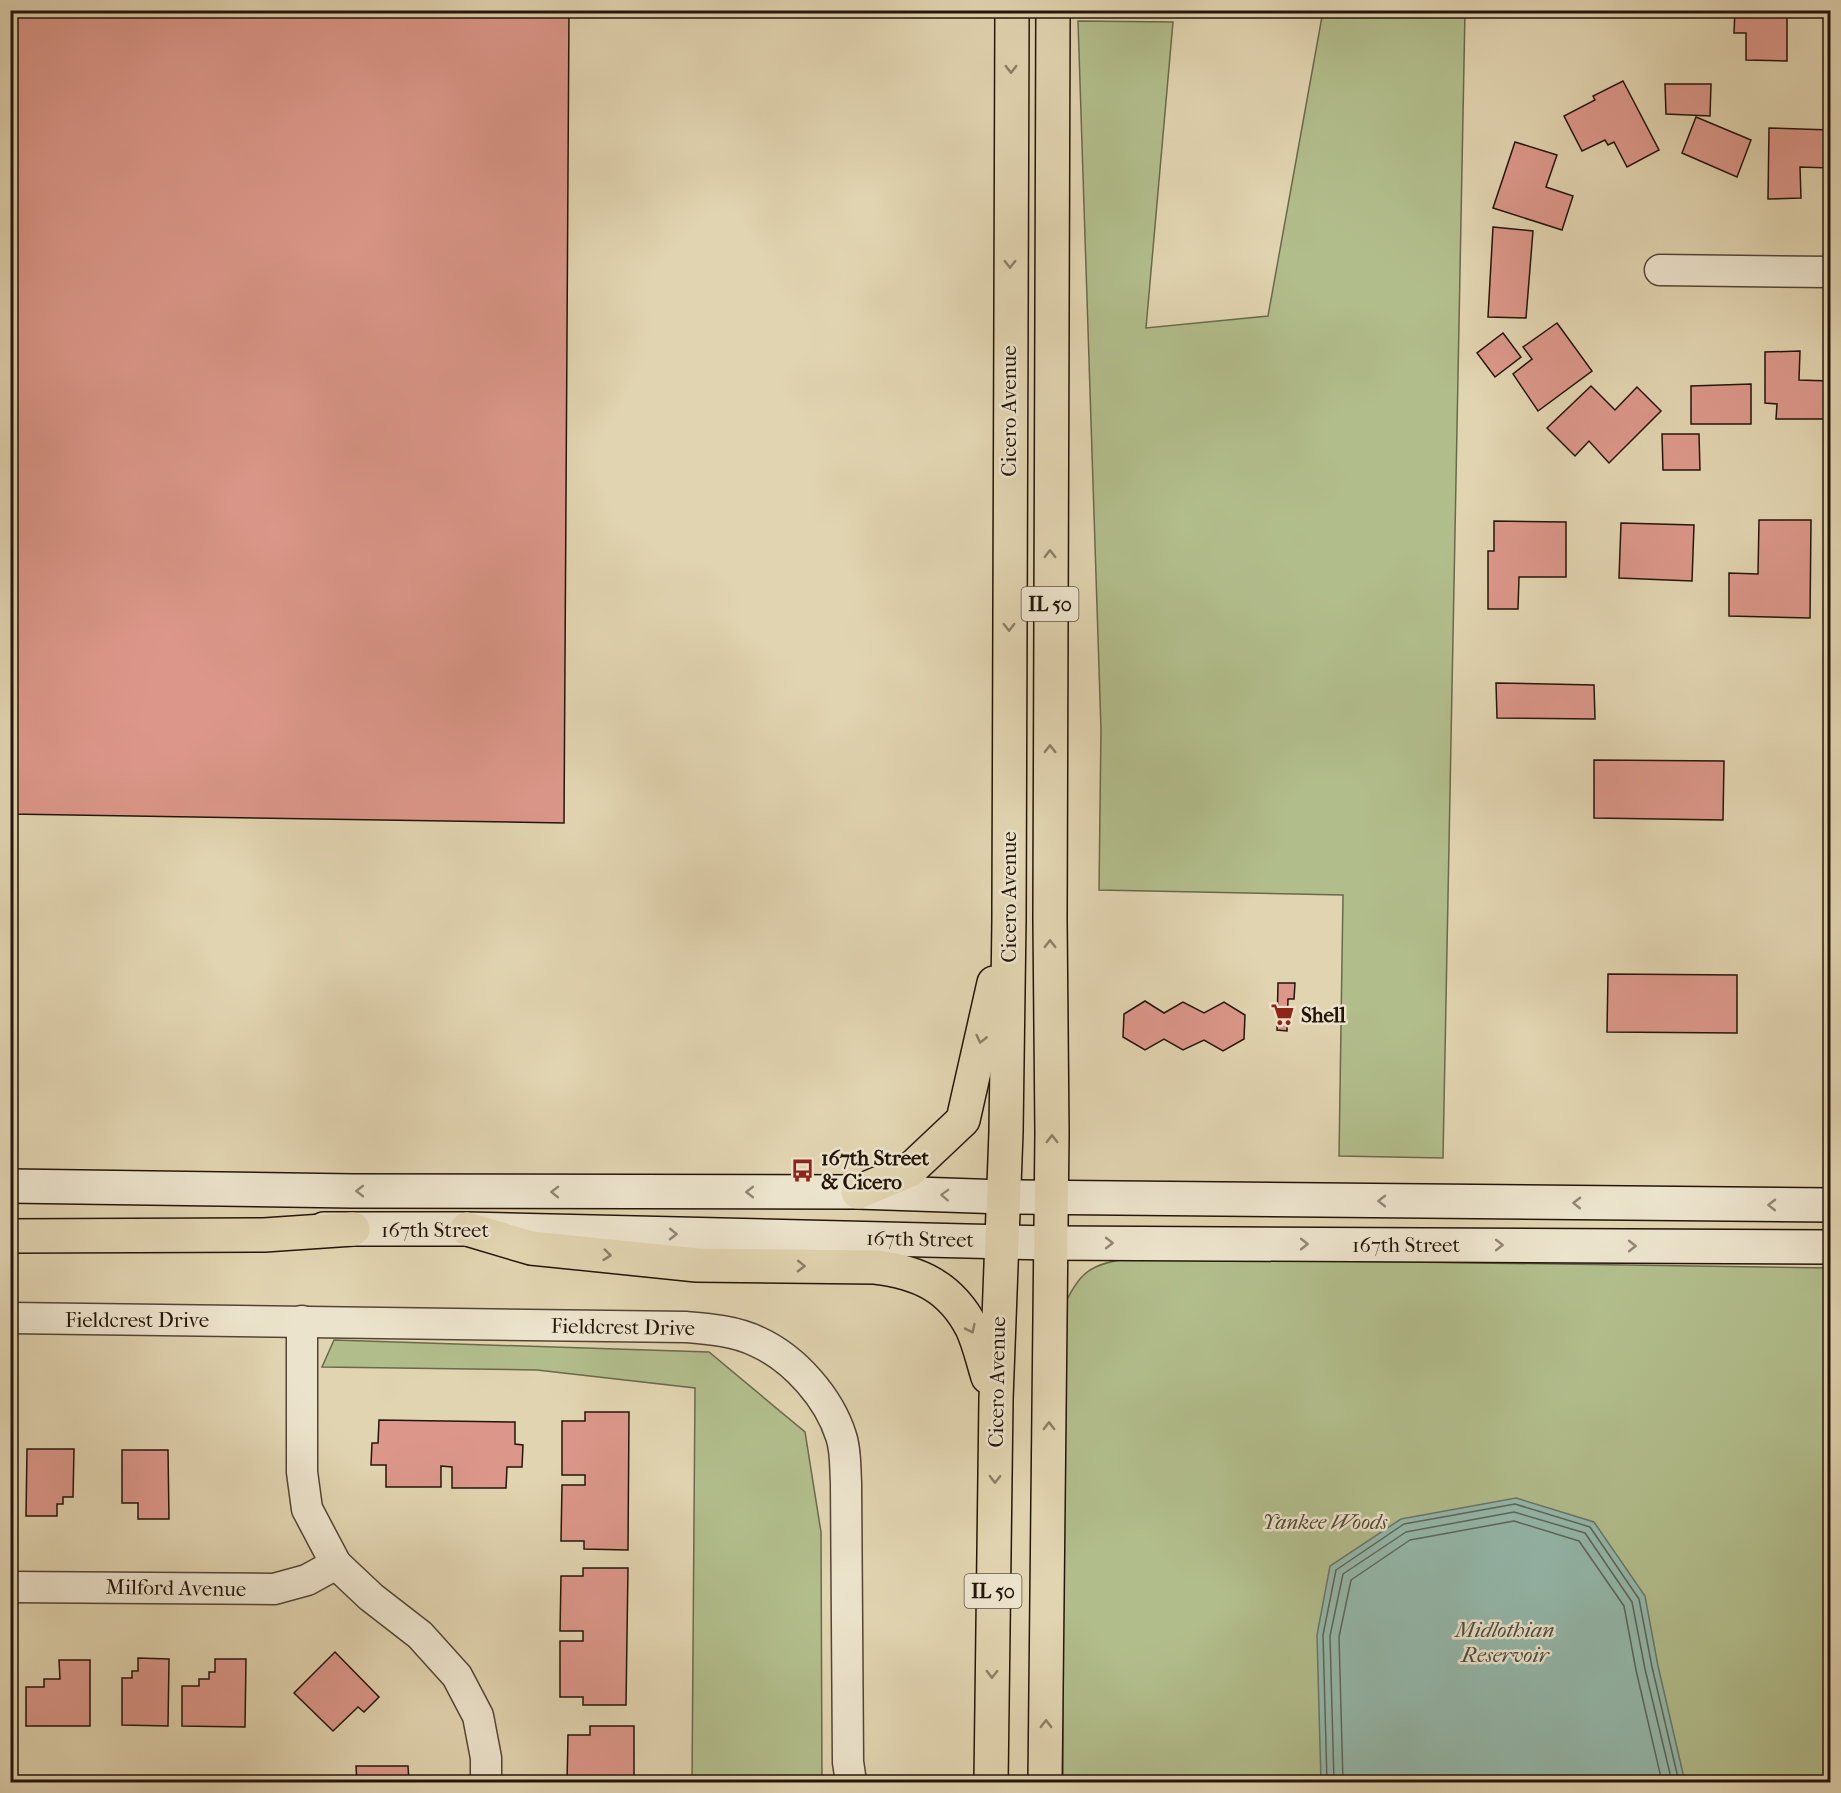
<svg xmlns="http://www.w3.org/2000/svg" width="1841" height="1793" font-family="'IM FELL French Canon',serif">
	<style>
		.green { fill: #b2bd8c; stroke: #6b694b; stroke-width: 1.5 }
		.water { fill: #94b8ab; stroke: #67776b; stroke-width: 1.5 }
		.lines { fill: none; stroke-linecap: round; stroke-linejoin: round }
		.shore { stroke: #5c665a; stroke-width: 1.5 }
		.building { fill: #dc978a; stroke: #24150a; stroke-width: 1.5 }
		.street-casing { stroke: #534534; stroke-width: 33 }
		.secondary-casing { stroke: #24150a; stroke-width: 36 }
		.primary-casing { stroke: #24150a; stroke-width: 36 }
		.highway-casing { stroke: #24150a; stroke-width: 36 }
		.street { stroke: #ece3cc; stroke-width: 30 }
		.secondary { stroke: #ece3cc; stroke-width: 33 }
		.primary { stroke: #e1d4b0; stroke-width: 33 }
		.highway { stroke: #e1d4b0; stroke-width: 33 }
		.oneway { stroke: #8c7e65 }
		.oneway2 { stroke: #928675 }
		.labels { text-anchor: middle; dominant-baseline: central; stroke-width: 5; stroke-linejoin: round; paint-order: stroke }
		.shield { fill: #ece3cc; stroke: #605344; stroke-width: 1.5 }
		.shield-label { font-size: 20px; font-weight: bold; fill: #24150a }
		.street-label { font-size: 21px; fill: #24150a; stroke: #ece3cc }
		.poi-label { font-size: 21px; font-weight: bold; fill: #24150a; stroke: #ece3cc; text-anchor: start }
		.park-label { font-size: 21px; font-style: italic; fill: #4f4731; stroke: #ece3cc }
		.water-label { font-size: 22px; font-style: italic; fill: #4b4e42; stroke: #ece3cc }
	</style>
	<rect width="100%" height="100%" fill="#e1d4b0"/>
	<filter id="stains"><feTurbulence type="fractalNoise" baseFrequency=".00333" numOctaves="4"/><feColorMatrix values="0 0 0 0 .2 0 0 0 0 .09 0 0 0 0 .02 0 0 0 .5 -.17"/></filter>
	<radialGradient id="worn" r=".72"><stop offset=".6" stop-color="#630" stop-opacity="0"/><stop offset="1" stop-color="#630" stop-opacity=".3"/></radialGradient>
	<g class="green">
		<path d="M 1323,11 L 1465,11 L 1443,1158 L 1339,1156 L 1343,895 L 1099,890 L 1101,730 L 1078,21 L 1173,22 L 1146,328 L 1268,316 Z"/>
		<path d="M 1131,1258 L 1830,1268 L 1830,1782 L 1063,1782 L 1062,1311 C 1078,1272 1090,1264 1131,1258 Z"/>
		<path d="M 334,1340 L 709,1352 L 805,1432 L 821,1532 L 822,1782 L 692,1782 L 695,1388 L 537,1370 L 322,1367 Z"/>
	</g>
	<path class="water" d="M 1516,1498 L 1594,1522 L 1645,1596 L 1658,1666 L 1685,1782 L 1321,1782 L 1317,1635 L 1330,1566 L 1401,1519 Z"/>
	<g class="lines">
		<g class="shore">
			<path d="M 1327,1782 L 1323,1635 L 1336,1570 L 1404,1524 L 1515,1504 L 1590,1527 L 1639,1599 L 1652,1667 L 1679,1782"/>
			<path d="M 1334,1782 L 1330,1636 L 1343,1574 L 1406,1532 L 1514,1512 L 1585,1533 L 1632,1602 L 1645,1669 L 1672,1782"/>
			<path d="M 1343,1782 L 1339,1637 L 1351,1580 L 1410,1540 L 1514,1521 L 1579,1541 L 1624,1606 L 1636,1670 L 1662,1782"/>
		</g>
	</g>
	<g class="building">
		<path d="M 10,10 L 569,10 L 564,823 L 10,814 Z"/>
		<path d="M 1735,10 L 1787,10 L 1787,61 L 1746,60 L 1746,33 L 1734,33 Z"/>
		<path d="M 1623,81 L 1659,150 L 1627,167 L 1614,142 L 1608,145 L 1605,140 L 1582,151 L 1564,116 L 1595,100 L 1593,96 Z"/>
		<path d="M 1665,84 L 1711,84 L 1710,116 L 1666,114 Z"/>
		<path d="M 1696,117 L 1751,140 L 1737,177 L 1682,153 Z"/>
		<path d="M 1769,128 L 1830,130 L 1830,168 L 1800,167 L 1801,198 L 1768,199 Z"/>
		<path d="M 1515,142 L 1557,155 L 1546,187 L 1573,196 L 1562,230 L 1493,208 Z"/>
		<path d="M 1493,227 L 1533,231 L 1526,318 L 1488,317 Z"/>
		<path d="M 1557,323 L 1592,371 L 1538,411 L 1513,374 L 1532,359 L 1523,347 Z"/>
		<path d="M 1503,333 L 1521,357 L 1495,377 L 1477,353 Z"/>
		<path d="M 1800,351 L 1799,380 L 1830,381 L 1830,419 L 1776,419 L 1777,404 L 1765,403 L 1765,352 Z"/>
		<path d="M 1751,384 L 1751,424 L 1691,424 L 1691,386 Z"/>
		<path d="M 1591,386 L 1615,410 L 1637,387 L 1661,411 L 1609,463 L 1589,441 L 1575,456 L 1547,428 Z"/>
		<path d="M 1662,434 L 1699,434 L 1700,470 L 1663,470 Z"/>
		<path d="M 1759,520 L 1811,520 L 1810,618 L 1729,616 L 1729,573 L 1758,574 Z"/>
		<path d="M 1494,521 L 1566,522 L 1566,577 L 1519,577 L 1518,609 L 1488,609 L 1488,551 L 1494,551 Z"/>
		<path d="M 1621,523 L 1694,525 L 1692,581 L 1619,578 Z"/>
		<path d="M 1496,683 L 1594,685 L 1595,719 L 1497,718 Z"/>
		<path d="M 1594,760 L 1724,761 L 1723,820 L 1594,818 Z"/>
		<path d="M 1608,974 L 1737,975 L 1737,1033 L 1607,1032 Z"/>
		<path d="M 1278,983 L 1295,983 L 1294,999 L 1288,999 L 1287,1031 L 1277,1030 Z"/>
		<path d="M 1145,1001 L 1164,1013 L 1183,1002 L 1204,1013 L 1224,1002 L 1245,1015 L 1244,1039 L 1223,1051 L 1204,1040 L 1183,1050 L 1164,1039 L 1145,1050 L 1123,1037 L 1124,1014 Z"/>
		<path d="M 585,1412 L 629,1412 L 628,1550 L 584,1549 L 584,1541 L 561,1541 L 562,1485 L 585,1485 L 585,1475 L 562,1475 L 562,1421 L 585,1421 Z"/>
		<path d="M 379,1420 L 515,1422 L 515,1444 L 523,1445 L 522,1467 L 507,1467 L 506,1488 L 452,1488 L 452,1467 L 441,1466 L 441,1487 L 386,1487 L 386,1465 L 371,1465 L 372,1443 L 378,1443 Z"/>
		<path d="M 27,1449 L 74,1449 L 73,1497 L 63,1497 L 63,1504 L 57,1504 L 57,1516 L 26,1516 Z"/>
		<path d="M 122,1450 L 168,1450 L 169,1519 L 138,1519 L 138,1503 L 122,1503 Z"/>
		<path d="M 583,1568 L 628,1568 L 626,1705 L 583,1705 L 583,1697 L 560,1697 L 560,1641 L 583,1641 L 583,1631 L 560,1631 L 561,1576 L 583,1576 Z"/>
		<path d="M 335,1652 L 379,1697 L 364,1712 L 358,1707 L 333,1731 L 294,1693 Z"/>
		<path d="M 10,1657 L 13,1657 L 12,1725 L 10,1725 Z"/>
		<path d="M 138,1658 L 169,1659 L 168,1726 L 122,1725 L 122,1678 L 132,1678 L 132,1671 L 138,1671 Z"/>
		<path d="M 215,1659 L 246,1659 L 245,1727 L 182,1726 L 182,1686 L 199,1686 L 199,1679 L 209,1679 L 209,1672 L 215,1672 Z"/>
		<path d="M 59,1660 L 90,1660 L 90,1726 L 26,1726 L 26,1687 L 44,1687 L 44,1679 L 60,1679 Z"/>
		<path d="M 590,1726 L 634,1726 L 634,1782 L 567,1782 L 568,1735 L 590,1735 Z"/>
		<path d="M 356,1766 L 408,1766 L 409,1782 L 332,1782 L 357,1782 Z"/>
	</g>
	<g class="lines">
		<defs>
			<g id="street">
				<path d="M 1660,270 L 1830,272"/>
				<path d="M 10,1318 L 686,1327 C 710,1329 736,1331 758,1342 C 795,1359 829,1398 841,1436 C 846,1450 845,1468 846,1482 L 848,1762 L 851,1782"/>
				<path d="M 302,1321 L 302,1472 L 307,1509 L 336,1564 L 371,1597 L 420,1635 L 457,1676 L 478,1716 L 486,1758 L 486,1782"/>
				<path d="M 10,1587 L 274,1589 L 307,1580 L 336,1564"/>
			</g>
			<g id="secondary">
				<path d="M 10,1186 L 353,1191 L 858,1192 L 1004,1197 L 1830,1205"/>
				<path d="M 324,1229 L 467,1229 L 1051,1243 L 1830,1247"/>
			</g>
			<g id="primary">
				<path d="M 858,1192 L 910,1170 L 963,1120 L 994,983"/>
				<path d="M 467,1229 L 531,1248 L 697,1265 L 875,1267 C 919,1272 951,1287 972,1328 C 979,1343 983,1361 988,1377"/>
				<path d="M 991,1782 L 996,1399 L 1006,1132 L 1009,920 L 1012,10"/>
				<path d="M 1045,1782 L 1052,1133 L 1050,920 L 1053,10"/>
			</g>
			<path id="highway" d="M 10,1236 L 264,1235 L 353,1229"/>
		</defs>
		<use href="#street" class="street-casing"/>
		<use href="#secondary" class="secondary-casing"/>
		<use href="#primary" class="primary-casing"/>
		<use href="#highway" class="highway-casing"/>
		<use href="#street" class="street"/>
		<use href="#secondary" class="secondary"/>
		<use href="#primary" class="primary"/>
		<use href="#highway" class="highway"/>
	</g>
	<defs><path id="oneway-chevron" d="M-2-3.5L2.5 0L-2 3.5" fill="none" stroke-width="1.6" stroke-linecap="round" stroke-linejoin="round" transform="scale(1.5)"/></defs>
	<g class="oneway">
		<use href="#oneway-chevron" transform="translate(1011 69) rotate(90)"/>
		<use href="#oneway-chevron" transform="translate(1010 264) rotate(90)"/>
		<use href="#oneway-chevron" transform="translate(1050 554) rotate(-90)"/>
		<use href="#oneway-chevron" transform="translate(1009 627) rotate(90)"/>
		<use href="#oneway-chevron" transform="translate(1050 749) rotate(-90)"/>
		<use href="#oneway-chevron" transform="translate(1050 944) rotate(-90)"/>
		<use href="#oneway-chevron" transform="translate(981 1039) rotate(103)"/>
		<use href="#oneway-chevron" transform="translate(1052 1139) rotate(-90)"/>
		<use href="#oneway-chevron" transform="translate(607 1255) rotate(6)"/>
		<use href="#oneway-chevron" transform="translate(801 1266) rotate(1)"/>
		<use href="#oneway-chevron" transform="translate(971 1329) rotate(64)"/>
		<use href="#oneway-chevron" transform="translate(1049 1426) rotate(-90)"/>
		<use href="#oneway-chevron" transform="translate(995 1479) rotate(91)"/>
		<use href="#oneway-chevron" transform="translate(992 1674) rotate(91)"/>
		<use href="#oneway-chevron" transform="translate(1046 1724) rotate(-89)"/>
	</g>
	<g class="oneway2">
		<use href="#oneway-chevron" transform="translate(360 1191) rotate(-180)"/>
		<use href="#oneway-chevron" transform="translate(555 1192) rotate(-179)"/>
		<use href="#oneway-chevron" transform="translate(750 1192) rotate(-180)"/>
		<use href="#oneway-chevron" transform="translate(945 1195) rotate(-178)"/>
		<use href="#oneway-chevron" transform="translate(1382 1201) rotate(-179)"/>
		<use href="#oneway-chevron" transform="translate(1577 1203) rotate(-179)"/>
		<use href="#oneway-chevron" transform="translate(1772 1205) rotate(-179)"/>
		<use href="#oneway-chevron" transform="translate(673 1234) rotate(1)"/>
		<use href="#oneway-chevron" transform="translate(1109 1243)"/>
		<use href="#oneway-chevron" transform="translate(1304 1244)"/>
		<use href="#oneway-chevron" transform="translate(1499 1245)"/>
		<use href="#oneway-chevron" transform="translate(1632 1246)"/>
	</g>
	<defs>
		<symbol id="supermarket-bare" viewBox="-9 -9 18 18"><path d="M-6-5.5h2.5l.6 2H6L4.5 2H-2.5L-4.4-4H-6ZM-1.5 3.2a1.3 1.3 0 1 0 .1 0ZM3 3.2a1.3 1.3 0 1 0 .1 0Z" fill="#8f2418" stroke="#ece3cc" stroke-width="2.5" paint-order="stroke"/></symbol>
		<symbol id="bus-bare" viewBox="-9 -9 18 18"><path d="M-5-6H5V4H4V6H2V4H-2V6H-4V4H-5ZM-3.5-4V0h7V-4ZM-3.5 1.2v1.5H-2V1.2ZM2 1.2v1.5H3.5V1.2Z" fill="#8f2418" stroke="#ece3cc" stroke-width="2.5" paint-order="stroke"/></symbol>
	</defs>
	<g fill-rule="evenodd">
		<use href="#supermarket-bare" x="1266" y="998" width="33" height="33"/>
		<use href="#bus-bare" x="786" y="1154" width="33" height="33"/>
	</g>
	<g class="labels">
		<g class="shield">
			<rect x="1021.5" y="587" width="57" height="34" rx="4.5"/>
			<rect x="964.5" y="1574" width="57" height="34" rx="4.5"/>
		</g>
		<g class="shield-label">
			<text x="1050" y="604">IL 50</text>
			<text x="993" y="1591">IL 50</text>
		</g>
		<g class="street-label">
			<text transform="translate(1009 411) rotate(-90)">Cicero Avenue</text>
			<text transform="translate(1009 897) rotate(-90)">Cicero Avenue</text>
			<text x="435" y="1230">167th Street</text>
			<text transform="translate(920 1239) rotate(1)">167th Street</text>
			<text x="1406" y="1245">167th Street</text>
			<text x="137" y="1320">Fieldcrest Drive</text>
			<text transform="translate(623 1327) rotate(1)">Fieldcrest Drive</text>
			<text transform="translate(997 1382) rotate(-89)">Cicero Avenue</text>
			<text transform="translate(176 1588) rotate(1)">Milford Avenue</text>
		</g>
		<g class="poi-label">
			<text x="1301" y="1015">Shell</text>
			<text x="821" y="1158">167th Street<tspan x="821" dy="24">&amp; Cicero</tspan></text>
		</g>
		<g class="park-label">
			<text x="1325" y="1522">Yankee Woods</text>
		</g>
		<g class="water-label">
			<text x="1505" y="1630">Midlothian<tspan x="1505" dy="25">Reservoir</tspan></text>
		</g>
	</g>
	<rect width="1841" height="1793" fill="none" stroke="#e1d4b0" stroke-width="36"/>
	<rect x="12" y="12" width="1817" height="1769" fill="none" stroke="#24150a" stroke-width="3"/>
	<rect x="18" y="18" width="1805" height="1757" fill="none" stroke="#24150a" stroke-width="1.5"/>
	<rect width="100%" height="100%" filter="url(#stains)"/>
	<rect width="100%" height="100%" fill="url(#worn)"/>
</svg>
